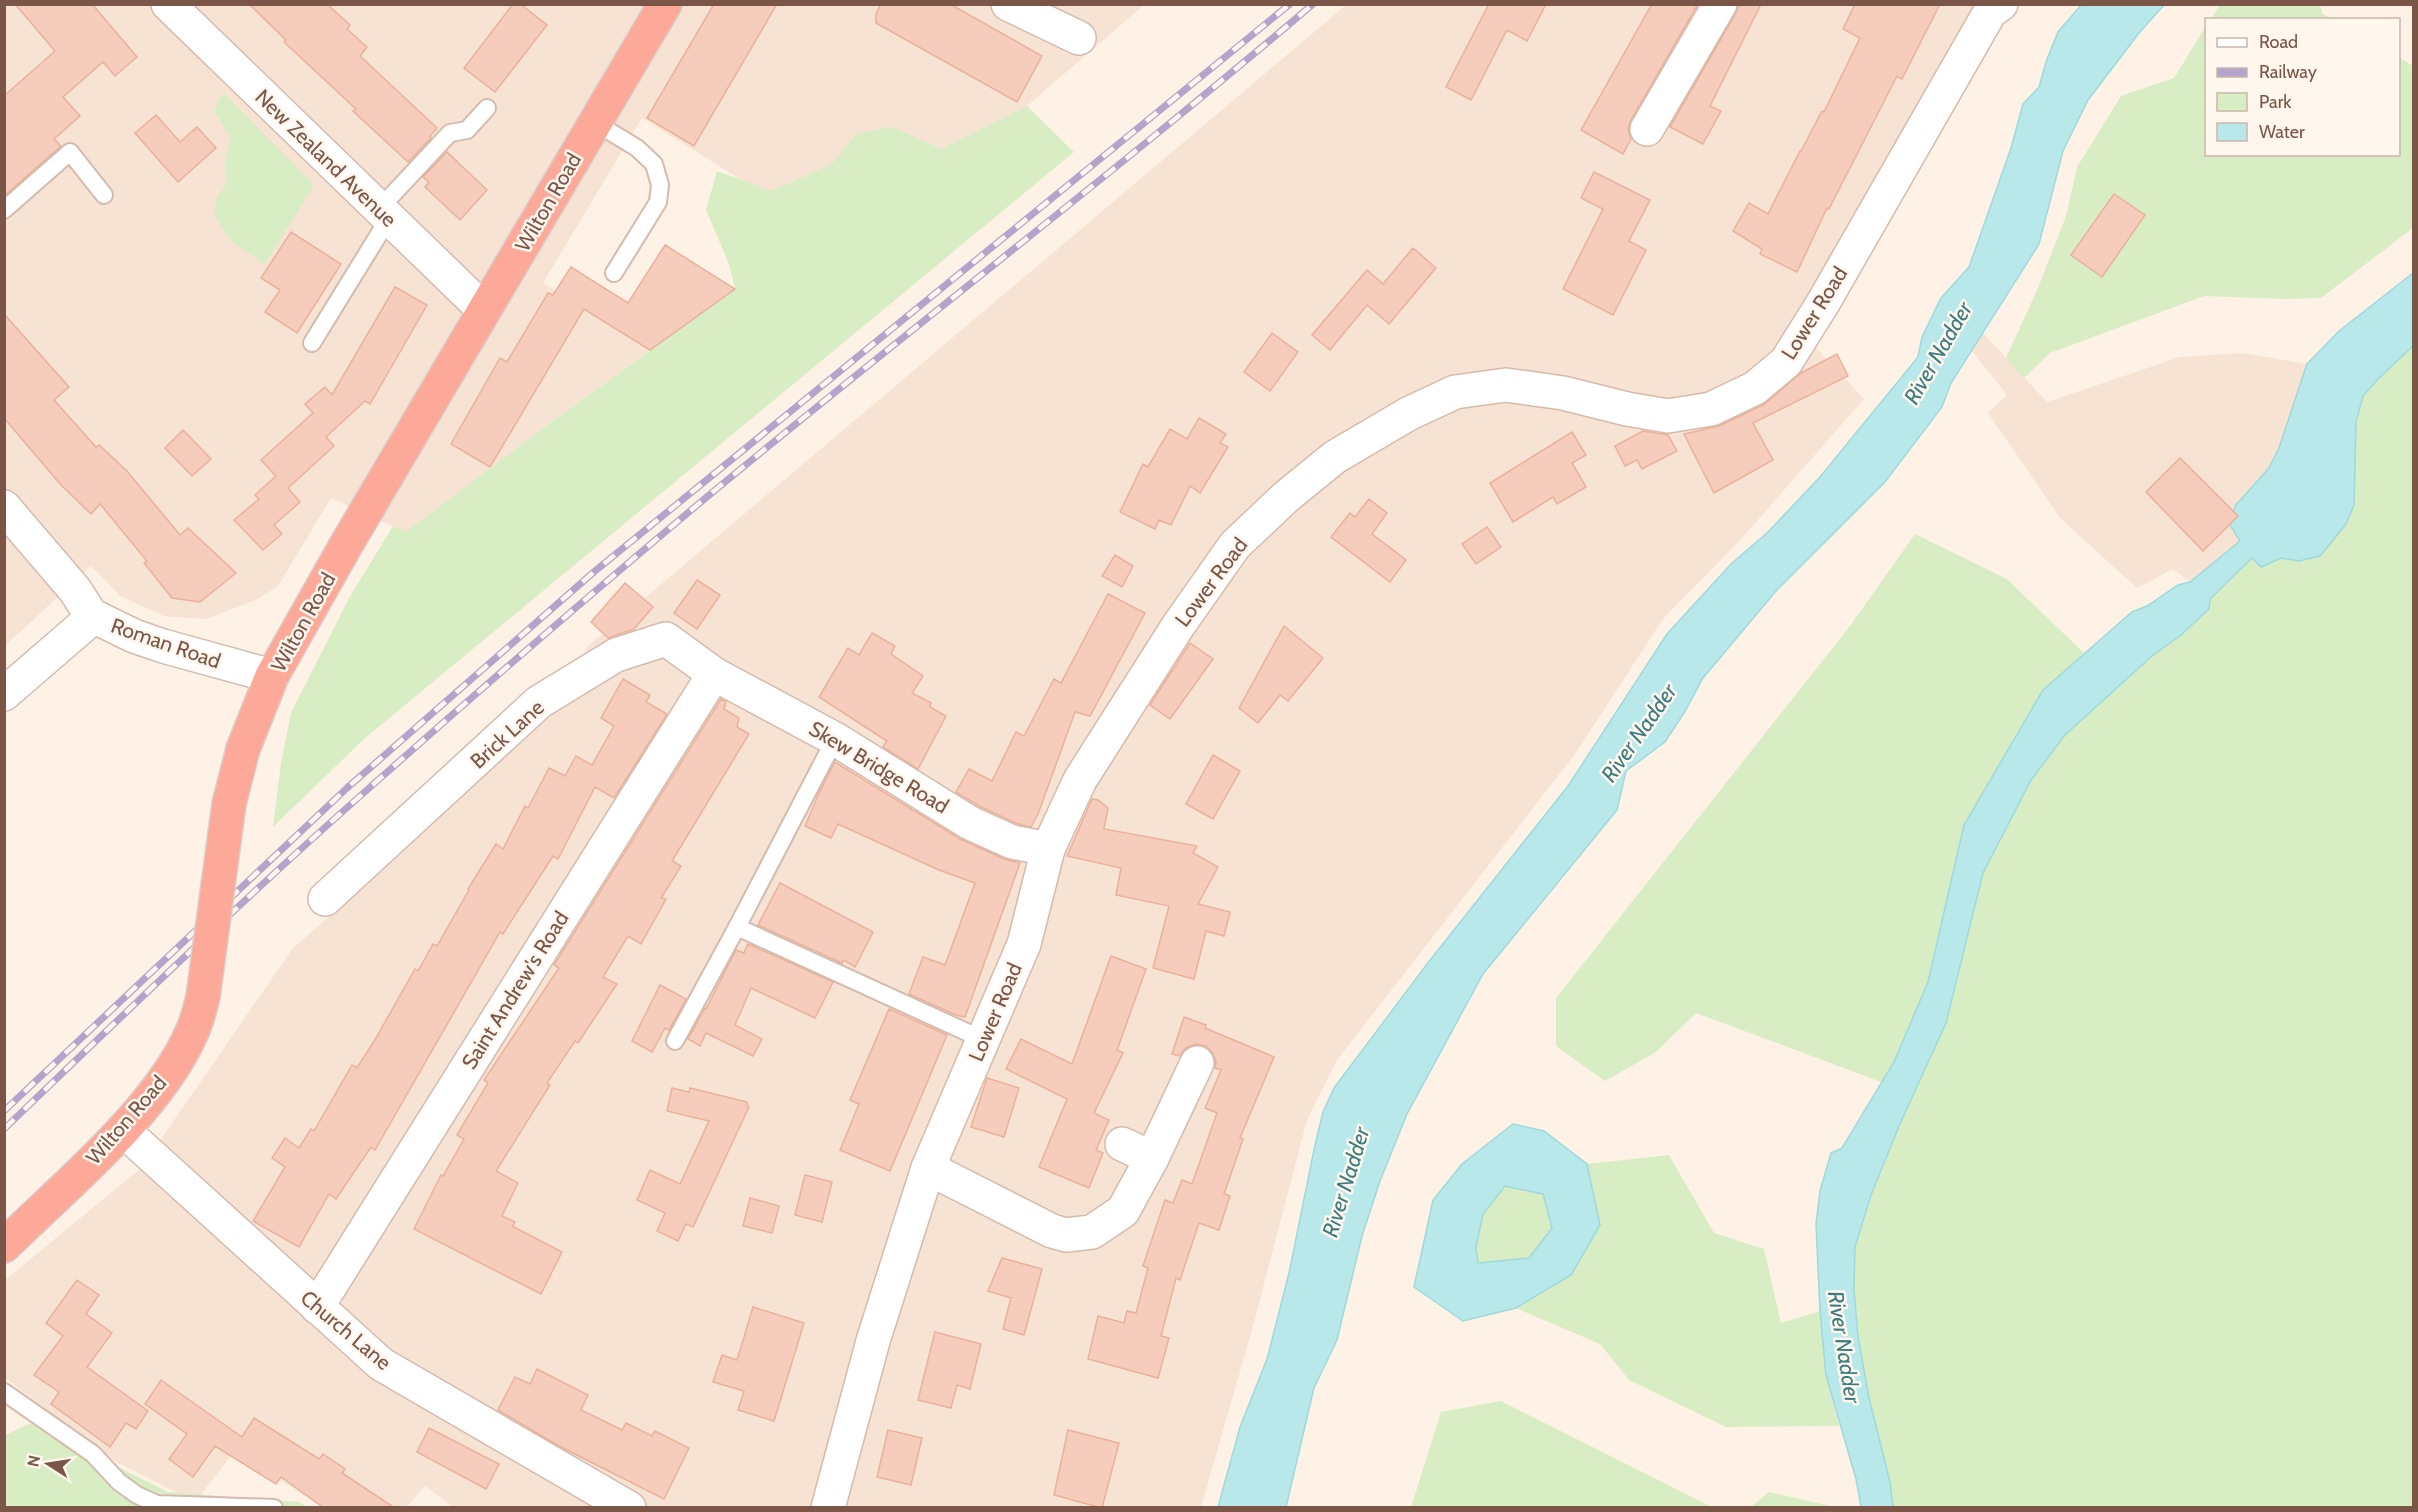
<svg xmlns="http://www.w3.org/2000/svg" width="2418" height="1512" font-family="Cabin,sans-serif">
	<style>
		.residential { fill: #f6e3d4 }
		.green { fill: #d8edc3 }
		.water { fill: #b9e8ea; stroke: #9ed9dd; stroke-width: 1.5; fill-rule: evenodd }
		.building { fill: #f6cdbc; stroke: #eab19a; stroke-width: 1.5 }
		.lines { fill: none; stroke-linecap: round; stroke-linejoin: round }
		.lane-casing { stroke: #d4bbae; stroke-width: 20 }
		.street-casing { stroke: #d4bbae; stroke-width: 36 }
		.secondary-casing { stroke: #d7baaa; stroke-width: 36 }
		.highway-casing { stroke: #dacfcc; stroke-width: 36 }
		.lane { stroke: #fff; stroke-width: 16 }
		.street { stroke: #fff; stroke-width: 33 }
		.secondary { stroke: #fff; stroke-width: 33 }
		.highway { stroke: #fda999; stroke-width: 33 }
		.rail-casing { stroke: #b4a3ca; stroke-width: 7 }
		.rail { stroke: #fff7ee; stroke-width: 4.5; stroke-dasharray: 14; stroke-linecap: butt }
		.highway-bridge-casing { stroke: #dacfcc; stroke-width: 36; stroke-linecap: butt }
		.highway-bridge { stroke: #fda999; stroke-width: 33 }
		.labels { text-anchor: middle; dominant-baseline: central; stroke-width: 5; stroke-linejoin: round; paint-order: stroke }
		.street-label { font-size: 21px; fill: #7a5548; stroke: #fff7ee }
		.water-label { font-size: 22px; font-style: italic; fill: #3a7c81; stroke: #fff7ee }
	</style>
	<rect width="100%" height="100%" fill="#fef2e6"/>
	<g class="residential">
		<path d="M 5,5 L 1144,5 L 1027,106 L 947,146 L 822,230 L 642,118 L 543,283 L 650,350 L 550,423 L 406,533 L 331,498 L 278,586 L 256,600 L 206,619 L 164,616 L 120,596 L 91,566 L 5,646 Z"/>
		<path d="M 1346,5 L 1986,5 L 1794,324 L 1864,399 L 1743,537 L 1663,619 L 1575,754 L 1337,1060 L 1307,1120 L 1252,1330 L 1201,1507 L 454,1508 L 425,1486 L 407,1507 L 322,1507 L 235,1451 L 195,1502 L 116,1462 L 5,1378 L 4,1281 L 141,1168 L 293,948 L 375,877 L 555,705 L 588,646 Z"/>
		<path d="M 1982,332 L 2047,402 L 2180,357 L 2243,353 L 2307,364 L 2279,448 L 2269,468 L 2235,506 L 2240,540 L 2190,582 L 2173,569 L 2137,588 L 2060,518 L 1988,413 L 2007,395 L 1971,350 Z"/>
	</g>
	<g class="green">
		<path d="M 2220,5 L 2320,5 L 2323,14 L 2333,19 L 2211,19 Z"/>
		<path d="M 2206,26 L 2206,154 L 2398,154 L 2399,57 L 2413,66 L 2413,228 L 2321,298 L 2286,299 L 2204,296 L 2050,353 L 2024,378 L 2006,358 L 2038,288 L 2066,216 L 2077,167 L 2121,96 L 2174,78 Z"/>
		<path d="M 223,93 L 314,185 L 265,264 L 232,242 L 214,214 L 217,197 L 226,185 L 225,160 L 231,138 L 214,111 Z"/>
		<path d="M 1027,106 L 1074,152 L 364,739 L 273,827 L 281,763 L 291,713 L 349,598 L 393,526 L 406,532 L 550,423 L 735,289 L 729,264 L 706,210 L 717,171 L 772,191 L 832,164 L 856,134 L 892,127 L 941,149 Z"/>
		<path d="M 2413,346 L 2413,1507 L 1893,1508 L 1890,1482 L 1869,1398 L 1858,1337 L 1854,1290 L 1855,1247 L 1871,1195 L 1899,1126 L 1946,1023 L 1983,873 L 2031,780 L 2065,735 L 2152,656 L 2181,635 L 2208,609 L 2210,599 L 2252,558 L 2261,567 L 2281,558 L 2299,561 L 2354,505 C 2355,478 2351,415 2364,395 C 2376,376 2397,361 2413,346 Z"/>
		<path d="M 1915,534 L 2007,579 L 2084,653 L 2043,690 L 1964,825 L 1928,982 L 1894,1062 L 1881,1082 L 1696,1013 L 1656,1052 L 1605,1081 L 1556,1046 L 1556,998 L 1850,626 Z"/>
		<path d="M 1669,1155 L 1714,1233 L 1764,1249 L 1781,1323 L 1820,1311 L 1826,1375 L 1839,1426 L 1726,1427 L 1629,1380 L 1600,1344 L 1516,1308 L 1571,1275 L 1600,1225 L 1587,1164 Z"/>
		<path d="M 1505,1186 L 1543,1194 L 1552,1228 L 1529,1258 L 1478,1263 L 1476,1247 L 1483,1214 Z"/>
		<path d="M 1501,1401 L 1712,1507 L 1411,1507 L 1441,1412 Z"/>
		<path d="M 31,1423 L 168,1492 L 299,1502 L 307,1507 L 5,1508 L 5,1435 Z"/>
		<path d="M 1769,1492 L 1835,1507 L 1751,1507 Z"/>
	</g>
	<g class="water">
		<path d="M 2082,4 L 2164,5 L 2139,33 L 2088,100 L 2063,151 L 2039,244 L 1951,383 L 1942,407 L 1885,482 L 1776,591 L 1703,678 L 1684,713 L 1665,742 L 1626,771 L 1617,810 L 1483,974 L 1407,1114 L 1380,1181 L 1362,1236 L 1337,1340 L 1314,1388 L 1286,1507 L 1218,1507 L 1240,1427 L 1267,1359 L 1289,1273 L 1315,1145 L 1323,1112 L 1334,1088 L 1427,964 L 1568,786 L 1667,634 L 1731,564 L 1768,532 L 1820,477 L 1918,357 L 1922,337 L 1941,298 L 1969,267 L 2011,148 L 2023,104 L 2039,87 L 2047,59 L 2058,32 Z"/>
		<path d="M 2413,273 L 2413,346 L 2378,379 L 2363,396 L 2356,422 L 2354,505 L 2346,524 L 2320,556 L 2299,561 L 2281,558 L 2261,567 L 2252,558 L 2210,599 L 2209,609 L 2181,635 L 2152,656 L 2065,735 L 2031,780 L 1983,873 L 1946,1023 L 1899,1126 L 1871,1195 L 1855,1247 L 1854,1290 L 1858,1337 L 1869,1398 L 1890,1482 L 1893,1507 L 1861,1507 L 1856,1479 L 1826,1375 L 1820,1311 L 1816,1224 L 1820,1191 L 1831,1153 L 1842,1148 L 1894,1062 L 1928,982 L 1964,825 L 2043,690 L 2132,612 L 2147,606 L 2178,585 L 2190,582 L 2240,541 L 2230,525 L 2235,506 L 2269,468 L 2279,448 L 2307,364 L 2339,331 Z"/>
		<path d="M 1513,1124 L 1544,1131 L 1587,1164 L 1600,1225 L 1571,1275 L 1516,1308 L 1463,1321 L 1414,1287 L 1433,1200 L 1462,1164 ZM 1505,1186 L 1543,1194 L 1552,1228 L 1529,1258 L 1478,1263 L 1476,1247 L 1483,1214 Z"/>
	</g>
	<g class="building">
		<path d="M 15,4 L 92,4 L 137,57 L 115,76 L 103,62 L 63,97 L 80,116 L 54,139 L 61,146 L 4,196 L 4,96 L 55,51 Z"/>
		<path d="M 249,4 L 327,4 L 350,25 L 347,29 L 367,47 L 360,56 L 437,128 L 430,136 L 431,138 L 408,162 L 353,111 L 356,109 L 284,42 L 286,40 Z"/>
		<path d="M 513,4 L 520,4 L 547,25 L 495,92 L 464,68 Z"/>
		<path d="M 714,4 L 777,4 L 694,146 L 647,118 Z"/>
		<path d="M 881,4 L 950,4 L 1042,56 L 1017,102 L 876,23 L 876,14 Z"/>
		<path d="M 1489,4 L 1546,4 L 1527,41 L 1507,30 L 1471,100 L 1446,87 Z"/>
		<path d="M 1652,4 L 1698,4 L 1631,120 L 1628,129 L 1631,139 L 1623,154 L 1581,130 Z"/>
		<path d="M 1739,4 L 1761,4 L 1710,106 L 1721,111 L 1703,144 L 1670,127 L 1736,13 Z"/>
		<path d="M 1855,4 L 1940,4 L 1902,79 L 1897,76 L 1829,209 L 1827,208 L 1797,272 L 1760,254 L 1762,249 L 1733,231 L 1749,203 L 1768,214 L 1800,151 L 1801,151 L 1822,111 L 1824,112 L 1860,38 L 1843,29 Z"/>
		<path d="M 156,115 L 180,142 L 197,127 L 216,148 L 178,182 L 135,133 Z"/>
		<path d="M 447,152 L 487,190 L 460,220 L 425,187 L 429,182 L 423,177 Z"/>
		<path d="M 1594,172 L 1650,200 L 1629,241 L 1646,250 L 1613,315 L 1563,289 L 1603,209 L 1581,198 Z"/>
		<path d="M 2114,194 L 2145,215 L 2102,277 L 2071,255 Z"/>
		<path d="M 291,232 L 341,264 L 297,333 L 265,312 L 280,290 L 261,278 Z"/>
		<path d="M 665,245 L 735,289 L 650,350 L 584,309 L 490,467 L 451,444 L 500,358 L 507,362 L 548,293 L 553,295 L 571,267 L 628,303 Z"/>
		<path d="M 1413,248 L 1436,268 L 1389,324 L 1367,305 L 1330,350 L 1312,335 L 1367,270 L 1383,284 Z"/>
		<path d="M 395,287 L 427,305 L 370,404 L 365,401 L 326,437 L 334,446 L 288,488 L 300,502 L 274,525 L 282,534 L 263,550 L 234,520 L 259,499 L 255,495 L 276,476 L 261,460 L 313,413 L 305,404 L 325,387 L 332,395 Z"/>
		<path d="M 4,314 L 69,387 L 54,400 L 96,447 L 99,445 L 127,471 L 180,535 L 188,528 L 236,573 L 200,602 L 172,598 L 144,563 L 147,561 L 100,504 L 91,514 L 61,485 L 4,418 Z"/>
		<path d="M 1272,333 L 1298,352 L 1270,391 L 1244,372 Z"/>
		<path d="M 1837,354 L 1848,376 L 1753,423 L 1773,460 L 1714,493 L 1684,434 L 1719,426 L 1763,405 L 1801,373 Z"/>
		<path d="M 1199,418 L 1226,434 L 1220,443 L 1228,447 L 1200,493 L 1190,486 L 1171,525 L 1159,520 L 1155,529 L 1120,512 L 1143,464 L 1148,467 L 1170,429 L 1187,439 Z"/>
		<path d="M 183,430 L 211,459 L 192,476 L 165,448 Z"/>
		<path d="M 1643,431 L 1668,435 L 1677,451 L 1642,469 L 1637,460 L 1625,466 L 1615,446 Z"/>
		<path d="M 1572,432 L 1586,455 L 1572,463 L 1586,487 L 1557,504 L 1553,497 L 1513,522 L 1490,483 Z"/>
		<path d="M 2180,458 L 2238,516 L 2203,551 L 2146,492 Z"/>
		<path d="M 1369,499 L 1387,513 L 1372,534 L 1406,560 L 1390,582 L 1331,537 L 1350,513 L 1355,517 Z"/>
		<path d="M 1487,527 L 1501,547 L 1476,564 L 1462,544 Z"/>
		<path d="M 1115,555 L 1133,566 L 1122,587 L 1102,576 Z"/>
		<path d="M 697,580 L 720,595 L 697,629 L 674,613 Z"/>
		<path d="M 625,583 L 653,607 L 634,629 L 608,638 L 591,622 Z"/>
		<path d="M 1108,594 L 1145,613 L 1090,716 L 1075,712 L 1038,814 L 1031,827 L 1018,824 L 979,806 L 956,792 L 969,769 L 992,781 L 1016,732 L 1024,736 L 1054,679 L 1061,683 Z"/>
		<path d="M 1284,626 L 1323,658 L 1288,701 L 1280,695 L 1258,723 L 1239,708 Z"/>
		<path d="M 872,633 L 895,646 L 891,654 L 923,676 L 912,693 L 931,703 L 930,707 L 946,716 L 918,769 L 883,747 L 887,741 L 819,697 L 848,648 L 859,655 Z"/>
		<path d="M 1190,643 L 1213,659 L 1170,719 L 1150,705 Z"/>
		<path d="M 623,679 L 650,695 L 646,702 L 667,714 L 614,798 L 595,787 L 558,859 L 553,856 L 503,934 L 500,932 L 375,1150 L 371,1147 L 336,1199 L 329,1194 L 299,1247 L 253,1221 L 285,1167 L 272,1158 L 285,1138 L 299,1148 L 311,1129 L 314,1131 L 352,1065 L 357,1068 L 376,1038 L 415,969 L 418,971 L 433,944 L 437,946 L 469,890 L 468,889 L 496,844 L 503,849 L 525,806 L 528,808 L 549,768 L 565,776 L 576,756 L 592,765 L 614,726 L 601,718 Z"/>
		<path d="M 721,699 L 726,702 L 724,709 L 739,718 L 737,727 L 749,734 L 672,861 L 681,866 L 661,898 L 666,899 L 641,944 L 628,936 L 603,977 L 617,984 L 578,1043 L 575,1041 L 547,1083 L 550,1085 L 496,1171 L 518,1183 L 502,1216 L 515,1222 L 512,1226 L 562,1252 L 541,1294 L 414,1229 L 441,1175 L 443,1176 L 464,1139 L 457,1135 L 488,1083 L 484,1080 L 559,968 L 554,965 Z"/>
		<path d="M 1213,755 L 1240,771 L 1213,819 L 1186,804 Z"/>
		<path d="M 835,762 L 960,839 L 1004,859 L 1020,863 L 965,1017 L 956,1015 L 909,994 L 923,957 L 945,965 L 975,883 L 939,870 L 838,824 L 831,838 L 805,826 L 819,793 Z"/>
		<path d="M 1092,799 L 1098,800 L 1108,808 L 1104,829 L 1197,846 L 1193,853 L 1218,867 L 1198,904 L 1230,912 L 1224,936 L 1206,931 L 1194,979 L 1153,968 L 1169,906 L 1116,895 L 1121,868 L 1067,856 Z"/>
		<path d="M 780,883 L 873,932 L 855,967 L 844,960 L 842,963 L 758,925 Z"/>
		<path d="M 748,944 L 833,982 L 815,1018 L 751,988 L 735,1025 L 762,1039 L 753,1056 L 706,1033 L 700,1046 L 688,1039 L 705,1008 L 706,1009 L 736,950 L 744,953 Z"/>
		<path d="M 1111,956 L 1146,969 L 1117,1050 L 1123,1053 L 1094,1113 L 1109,1120 L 1096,1150 L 1103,1153 L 1089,1188 L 1039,1167 L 1067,1099 L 1006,1069 L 1021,1039 L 1072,1064 Z"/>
		<path d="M 660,985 L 686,999 L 669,1030 L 665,1028 L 652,1052 L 632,1041 Z"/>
		<path d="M 889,1009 L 947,1035 L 890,1171 L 840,1150 L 859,1104 L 850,1100 Z"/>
		<path d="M 1184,1017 L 1206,1025 L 1205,1028 L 1274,1057 L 1240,1138 L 1243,1139 L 1224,1194 L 1230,1196 L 1219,1230 L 1199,1223 L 1180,1280 L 1176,1278 L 1161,1336 L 1169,1338 L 1158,1378 L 1088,1359 L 1098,1316 L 1124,1323 L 1127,1311 L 1136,1313 L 1148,1268 L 1143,1266 L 1165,1200 L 1173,1203 L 1182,1180 L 1192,1184 L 1217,1113 L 1205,1108 L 1221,1070 L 1215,1068 L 1216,1061 L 1212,1052 L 1206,1046 L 1196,1044 L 1186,1048 L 1179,1056 L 1172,1054 Z"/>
		<path d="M 987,1078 L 1019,1088 L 1004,1137 L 971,1127 Z"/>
		<path d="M 672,1088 L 689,1092 L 690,1088 L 747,1102 L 747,1105 L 749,1107 L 693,1227 L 686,1224 L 678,1241 L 657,1231 L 665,1213 L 637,1200 L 650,1170 L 680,1184 L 709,1121 L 667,1111 Z"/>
		<path d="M 805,1175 L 832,1182 L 822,1222 L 795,1215 Z"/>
		<path d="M 750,1198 L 779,1206 L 772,1233 L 743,1226 Z"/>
		<path d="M 1002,1258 L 1042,1269 L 1024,1335 L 1003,1329 L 1011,1298 L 988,1291 Z"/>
		<path d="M 77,1280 L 99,1295 L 86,1314 L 112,1333 L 87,1367 L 148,1411 L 136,1429 L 126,1423 L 110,1447 L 51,1404 L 59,1392 L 34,1375 L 63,1336 L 46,1323 Z"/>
		<path d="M 753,1307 L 804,1323 L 774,1421 L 738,1410 L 744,1391 L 713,1382 L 722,1355 L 737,1360 Z"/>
		<path d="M 935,1332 L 981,1344 L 970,1389 L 957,1385 L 951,1408 L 918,1400 Z"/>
		<path d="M 537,1369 L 588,1395 L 581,1410 L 622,1430 L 626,1423 L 652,1436 L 655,1431 L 689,1448 L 664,1499 L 559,1446 L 498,1410 L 515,1377 L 530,1384 Z"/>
		<path d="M 161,1380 L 242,1437 L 254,1418 L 319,1459 L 323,1454 L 345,1469 L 342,1473 L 395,1508 L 324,1508 L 281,1477 L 276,1484 L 215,1446 L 193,1477 L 169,1459 L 187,1434 L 145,1404 Z"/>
		<path d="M 429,1428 L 499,1464 L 486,1489 L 417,1452 Z"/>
		<path d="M 888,1430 L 922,1438 L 911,1485 L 877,1477 Z"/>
		<path d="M 1068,1430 L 1119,1443 L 1102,1508 L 1054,1495 Z"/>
	</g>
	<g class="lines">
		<defs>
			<g id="lane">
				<path d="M 594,122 L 637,148 L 654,164 L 660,185 L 658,202 L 614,273"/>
				<path d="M 379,209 L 450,133 L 467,130 L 487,108"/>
				<path d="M 4,210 L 70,152 L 104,195"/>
				<path d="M 312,343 L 389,218"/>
				<path d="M 737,927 L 835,739"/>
				<path d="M 675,1041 L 737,927 L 984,1040"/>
				<path d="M 4,1392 L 93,1454 L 119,1482 L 137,1495 L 157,1504 L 274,1508"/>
			</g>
			<g id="street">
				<path d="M 168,4 L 484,310"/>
				<path d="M 1008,4 L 1079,38"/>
				<path d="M 1647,129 L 1720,4"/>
				<path d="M 4,507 L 75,590 L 91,615 L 134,636 L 163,646 L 272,676"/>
				<path d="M 4,694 L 85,624 L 91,615"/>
				<path d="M 325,899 L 539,702 L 616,655 L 666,639 L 714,674 L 835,739 L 970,823 L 1012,842 L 1048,849"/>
				<path d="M 123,1130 L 381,1364 L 629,1508"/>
				<path d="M 1122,1144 L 1152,1158"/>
				<path d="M 928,1168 L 1052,1231 L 1066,1235 L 1092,1232 L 1123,1211 L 1152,1158 L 1197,1063"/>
				<path d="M 317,1307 L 714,674"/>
			</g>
			<path id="secondary" d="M 828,1508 L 873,1341 L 928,1168 L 1024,944 L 1048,849 L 1080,780 L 1178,626 L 1235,545 L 1287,496 L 1335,457 L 1408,414 L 1455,392 L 1506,385 L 1563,393 L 1627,409 L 1668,416 L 1711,409 L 1755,388 L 1786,362 L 1823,303 L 1990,12 L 2001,4"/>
			<g id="highway">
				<path d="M 243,749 L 272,676 L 346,545 L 665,4"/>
				<path d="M 4,1246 C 65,1186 158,1110 192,1032 C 197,1021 200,1009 203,997"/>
			</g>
		</defs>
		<use href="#lane" class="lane-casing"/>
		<use href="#street" class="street-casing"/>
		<use href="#secondary" class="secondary-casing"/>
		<use href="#highway" class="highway-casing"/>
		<use href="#lane" class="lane"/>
		<use href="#street" class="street"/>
		<use href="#secondary" class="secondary"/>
		<use href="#highway" class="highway"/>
		<defs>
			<g id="rail">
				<path d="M 4,1111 L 347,788 L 595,571 L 1290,4"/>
				<path d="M 4,1129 C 121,1017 238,904 359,797 C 476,693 594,591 714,491 C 912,327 1117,171 1313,4"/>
			</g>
		</defs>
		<use href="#rail" class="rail-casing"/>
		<use href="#rail" class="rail"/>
		<defs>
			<path id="highway-bridge" d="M 203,997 L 229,804 L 243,749"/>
		</defs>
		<use href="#highway-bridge" class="highway-bridge-casing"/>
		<use href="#highway-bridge" class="highway-bridge"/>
	</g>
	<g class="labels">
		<g class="street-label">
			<text transform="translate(326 158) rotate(44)">New Zealand Avenue</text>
			<text transform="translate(548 202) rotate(-60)">Wilton Road</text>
			<text transform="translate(1814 313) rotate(-58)">Lower Road</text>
			<text transform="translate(1211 582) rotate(-53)">Lower Road</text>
			<text transform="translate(303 622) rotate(-61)">Wilton Road</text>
			<text transform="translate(166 643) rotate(19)">Roman Road</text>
			<text transform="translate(507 734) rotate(-42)">Brick Lane</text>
			<text transform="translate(879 767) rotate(31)">Skew Bridge Road</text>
			<text transform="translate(515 990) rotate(-58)">Saint Andrew's Road</text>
			<text transform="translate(995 1012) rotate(-67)">Lower Road</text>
			<text transform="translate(126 1120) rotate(-49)">Wilton Road</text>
			<text transform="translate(346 1330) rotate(40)">Church Lane</text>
		</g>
		<g class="water-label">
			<text transform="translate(1938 353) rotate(-60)">River Nadder</text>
			<text transform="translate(1639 733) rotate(-55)">River Nadder</text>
			<text transform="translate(1346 1182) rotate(-73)">River Nadder</text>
			<text transform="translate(1844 1347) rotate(81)">River Nadder</text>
		</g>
	</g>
	<rect width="2418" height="1512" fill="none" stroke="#7a5548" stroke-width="12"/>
	<rect x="2205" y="18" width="195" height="138" fill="#fff7ee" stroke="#cab6ac" stroke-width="1.5"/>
	<rect x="2217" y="38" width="30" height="9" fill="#ffffff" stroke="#cab6ac" stroke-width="1.5"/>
	<text x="2259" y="48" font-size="18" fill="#7a5548">Road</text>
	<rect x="2217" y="68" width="30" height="9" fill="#b4a3ca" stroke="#cab6ac" stroke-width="1.5"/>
	<text x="2259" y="78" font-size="18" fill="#7a5548">Railway</text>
	<rect x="2217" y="93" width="30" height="18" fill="#d8edc3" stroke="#cab6ac" stroke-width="1.5"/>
	<text x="2259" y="108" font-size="18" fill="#7a5548">Park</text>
	<rect x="2217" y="123" width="30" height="18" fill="#b9e8ea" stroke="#cab6ac" stroke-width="1.5"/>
	<text x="2259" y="138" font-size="18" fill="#7a5548">Water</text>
	<g transform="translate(48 1464) rotate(282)" stroke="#fff7ee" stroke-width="4.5" paint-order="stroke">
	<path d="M0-4.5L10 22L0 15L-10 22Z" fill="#7a5548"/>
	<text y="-9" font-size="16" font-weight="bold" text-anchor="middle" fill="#7a5548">N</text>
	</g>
</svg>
